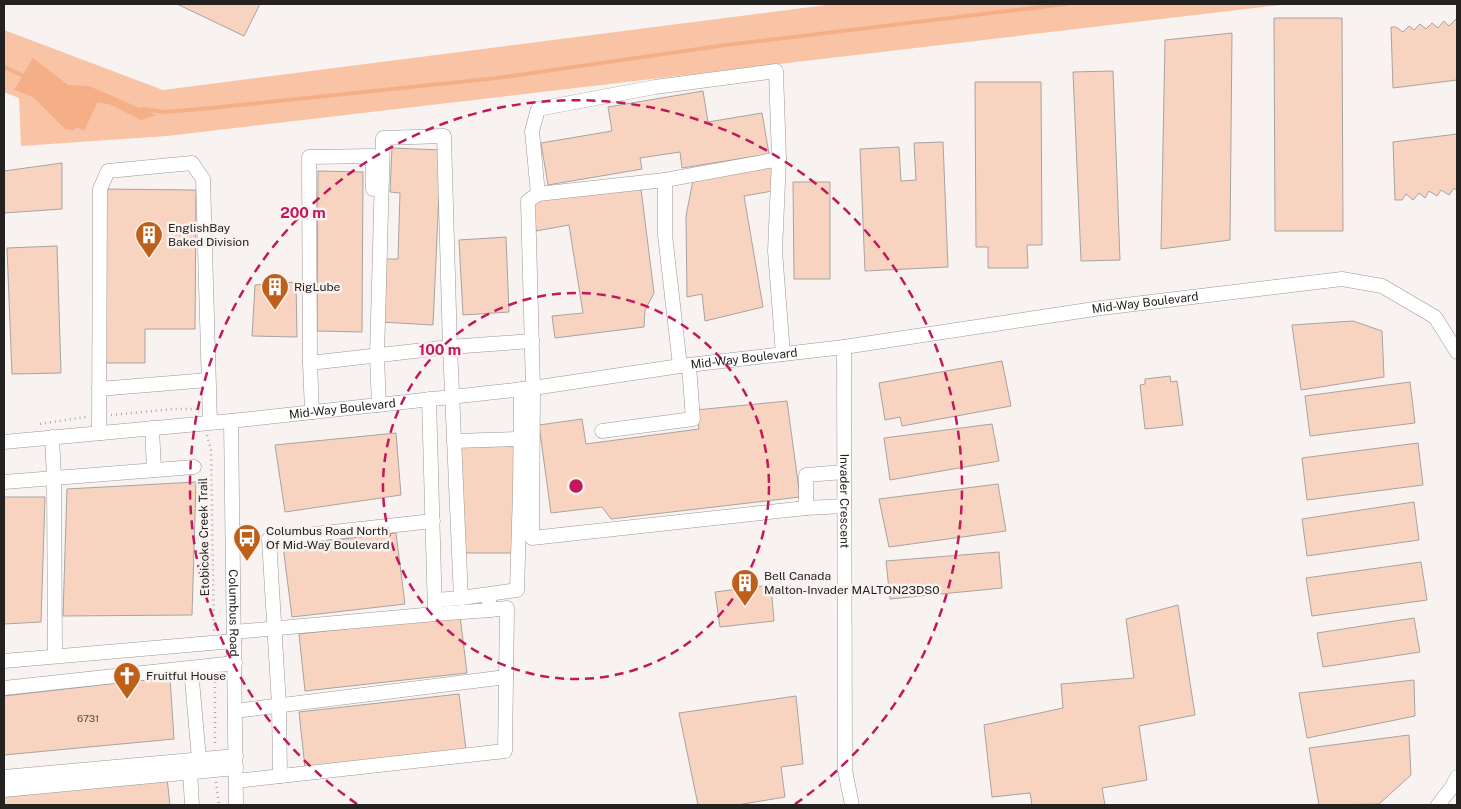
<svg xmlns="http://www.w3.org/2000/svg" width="1461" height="809" font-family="'Public Sans',sans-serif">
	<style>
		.green { fill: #f9c4a6 }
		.water { fill: #f4af87 }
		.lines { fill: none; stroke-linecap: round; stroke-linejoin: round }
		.stream { stroke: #f4af87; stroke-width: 4 }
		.building { fill: #f8d4c0; stroke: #a8a3a1 }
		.minor-casing { stroke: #9b9795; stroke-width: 15 }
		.path { stroke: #aca8a6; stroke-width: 2.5; stroke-dasharray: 1 4; stroke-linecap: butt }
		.minor { stroke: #fff; stroke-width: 14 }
		.ring { fill: none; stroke: #c2185b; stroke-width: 2.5; stroke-dasharray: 9 6 }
		.labels { text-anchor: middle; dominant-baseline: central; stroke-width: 5; stroke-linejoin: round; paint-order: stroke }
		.number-label { font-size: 10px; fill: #594e49 }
		.poi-label { font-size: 12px; fill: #242221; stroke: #f8f3f0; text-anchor: start }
		.street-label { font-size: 12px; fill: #242221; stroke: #f8f3f0 }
		.centre { fill: #c2185b; stroke: #f8f3f0; stroke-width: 2.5 }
		.ring-label { font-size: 15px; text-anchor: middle; font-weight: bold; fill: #c2185b; stroke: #f8f3f0; stroke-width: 5; stroke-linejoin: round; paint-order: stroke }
	</style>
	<rect width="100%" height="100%" fill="#f8f3f0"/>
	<path class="green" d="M 834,4 L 1289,4 L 167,136 L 21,146 L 19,98 L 4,92 L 4,30 L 163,90 Z"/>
	<path class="water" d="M 33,58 L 68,85 L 89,86 L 156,115 L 141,120 L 99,99 L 84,131 L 77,127 L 74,130 L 65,129 L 33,97 L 14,90 Z"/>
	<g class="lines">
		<g class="stream">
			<path d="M 4,67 L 26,77"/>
			<path d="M 93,100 L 109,102"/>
			<path d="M 142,109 L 166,112 L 211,108 L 497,78 L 726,45 L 1066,4"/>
		</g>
	</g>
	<g class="building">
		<path d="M 177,4 L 260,4 L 244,36 Z"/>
		<path d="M 1274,18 L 1342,18 L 1343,231 L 1275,231 Z"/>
		<path d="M 1456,19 L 1457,21 L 1457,80 L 1393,88 L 1391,27 L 1396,27 L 1403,32 L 1409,26 L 1414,30 L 1420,24 L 1426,29 L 1432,23 L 1438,28 L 1444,21 L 1449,26 Z"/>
		<path d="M 1232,33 L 1230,240 L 1161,249 L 1165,40 Z"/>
		<path d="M 1113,71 L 1120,260 L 1081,261 L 1073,72 Z"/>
		<path d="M 975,82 L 1041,82 L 1042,245 L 1027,245 L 1028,268 L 988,268 L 988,247 L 976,247 Z"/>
		<path d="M 703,91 L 708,122 L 762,113 L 769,154 L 682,168 L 680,152 L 640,158 L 642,169 L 548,185 L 541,143 L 612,131 L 608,107 Z"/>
		<path d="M 1457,134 L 1457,191 L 1454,188 L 1449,195 L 1441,190 L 1437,196 L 1429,191 L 1425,198 L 1419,193 L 1413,200 L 1406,194 L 1402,200 L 1395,200 L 1393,142 Z"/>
		<path d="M 943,142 L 948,267 L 865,271 L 860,149 L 899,147 L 901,181 L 916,180 L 914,143 Z"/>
		<path d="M 392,148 L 441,150 L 433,325 L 381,322 L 384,259 L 398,259 L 400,193 L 390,192 Z"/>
		<path d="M 62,163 L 62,209 L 4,213 L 4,171 Z"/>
		<path d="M 773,164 L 778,190 L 744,196 L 763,307 L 705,321 L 702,294 L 687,297 L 686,216 L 693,180 Z"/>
		<path d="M 318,171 L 363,172 L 362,332 L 317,331 Z"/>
		<path d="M 793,182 L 830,182 L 830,279 L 794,279 Z"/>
		<path d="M 103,189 L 196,190 L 195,329 L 145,329 L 145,363 L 102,363 Z"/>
		<path d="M 641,189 L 654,293 L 645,310 L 644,327 L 555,338 L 552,316 L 583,313 L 569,225 L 536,231 L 532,200 Z"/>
		<path d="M 506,237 L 509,312 L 463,315 L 459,240 Z"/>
		<path d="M 57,246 L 61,373 L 12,374 L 7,248 Z"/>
		<path d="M 296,282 L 297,337 L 252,336 L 255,285 Z"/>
		<path d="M 1353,321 L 1382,331 L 1384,377 L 1301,390 L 1292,325 Z"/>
		<path d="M 1002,361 L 1011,406 L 902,426 L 900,417 L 885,420 L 879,383 Z"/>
		<path d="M 1170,376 L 1171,382 L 1177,381 L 1183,425 L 1145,429 L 1140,385 L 1145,384 L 1145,379 Z"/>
		<path d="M 1410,382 L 1415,423 L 1310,436 L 1305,396 Z"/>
		<path d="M 787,401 L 800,497 L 611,519 L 602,507 L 551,513 L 539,425 L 582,419 L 586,444 L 699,429 L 696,410 Z"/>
		<path d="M 992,424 L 999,461 L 890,480 L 884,438 Z"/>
		<path d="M 396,433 L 401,495 L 285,512 L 275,445 Z"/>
		<path d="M 1418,443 L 1423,485 L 1307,500 L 1302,458 Z"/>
		<path d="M 460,446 L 515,446 L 514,553 L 459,553 Z"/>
		<path d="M 196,482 L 192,615 L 63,616 L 67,489 Z"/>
		<path d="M 998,484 L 1006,531 L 889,547 L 879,499 Z"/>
		<path d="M 4,497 L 45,497 L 41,622 L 4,624 Z"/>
		<path d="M 1414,502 L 1419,540 L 1307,556 L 1302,519 Z"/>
		<path d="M 396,533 L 405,604 L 292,617 L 283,546 Z"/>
		<path d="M 999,552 L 1002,588 L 890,599 L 886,561 Z"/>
		<path d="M 1421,562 L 1427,600 L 1312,616 L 1306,578 Z"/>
		<path d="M 771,585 L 774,621 L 720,627 L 715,592 Z"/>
		<path d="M 1178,605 L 1195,715 L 1139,726 L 1147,780 L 1102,788 L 1105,805 L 1032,805 L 1030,793 L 992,797 L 984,725 L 1063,708 L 1061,684 L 1134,678 L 1126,619 Z"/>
		<path d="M 460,616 L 467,673 L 305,691 L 299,634 Z"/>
		<path d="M 1414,618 L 1420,652 L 1323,667 L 1317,633 Z"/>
		<path d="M 170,677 L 174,739 L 4,755 L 4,696 Z"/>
		<path d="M 1414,680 L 1415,716 L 1307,738 L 1299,693 Z"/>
		<path d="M 459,694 L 466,750 L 305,768 L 299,712 Z"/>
		<path d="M 796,696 L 803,764 L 781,767 L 785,797 L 737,805 L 698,805 L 679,713 Z"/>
		<path d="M 1409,735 L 1411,775 L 1379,804 L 1319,805 L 1309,748 Z"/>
		<path d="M 167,778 L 170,805 L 4,805 L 4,797 Z"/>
	</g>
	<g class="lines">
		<defs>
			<g id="minor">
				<path d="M 665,180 L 538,194 L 532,131 L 538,109 L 655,87 L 776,71 L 779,159"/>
				<path d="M 538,194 L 528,201 L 533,388 L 532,538 L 806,508"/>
				<path id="s1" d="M 844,347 L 845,770 L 852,805"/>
				<path d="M 310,363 L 450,347 L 532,341"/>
				<path d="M 680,366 L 665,235 L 665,180 L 779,159 L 775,251 L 783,354"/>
				<path d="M 99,389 L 208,380"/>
				<path d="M 379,405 L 377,357 L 383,138 L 444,136 L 450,347 L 461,598 L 517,590 L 520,492 L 521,389"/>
				<path d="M 312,412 L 310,363 L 309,157 L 373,156 L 373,189"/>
				<path id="s2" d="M 231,421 L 236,805"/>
				<path d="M 152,428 L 154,470"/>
				<path d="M 602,431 L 693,419 L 689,366"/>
				<path d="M 99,433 L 100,189 L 108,171 L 192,163 L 203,179 L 210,422"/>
				<path d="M 52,437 L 54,478 L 55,656"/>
				<path d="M 454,441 L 520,439"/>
				<path id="s3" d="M 4,442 L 231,421 L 533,388 L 680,366 L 844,347 L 1101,308 L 1342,279 L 1382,286 L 1435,317 L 1457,352"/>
				<path d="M 844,472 L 806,475 L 806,508 L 844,506"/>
				<path d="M 4,482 L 194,467"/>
				<path d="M 435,600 L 461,598"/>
				<path d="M 435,614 L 490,610 L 489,602"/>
				<path d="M 234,632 L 435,614 L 429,399"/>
				<path d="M 4,661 L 234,641"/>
				<path d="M 191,669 L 199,759"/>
				<path d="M 4,688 L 235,663"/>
				<path d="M 235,711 L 506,677"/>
				<path d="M 190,772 L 192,805"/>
				<path d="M 280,776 L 279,705 L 269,539 L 433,521"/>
				<path d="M 4,777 L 236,756"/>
				<path d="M 236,781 L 505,751 L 507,608 L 490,610"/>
				<path d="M 4,790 L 236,768"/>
				<path d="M 1438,805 L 1452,787 L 1457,777"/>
			</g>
		</defs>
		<use href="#minor" class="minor-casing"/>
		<g class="path">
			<path d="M 111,415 L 173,409 L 198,409"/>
			<path d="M 40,424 L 86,417"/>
			<path d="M 207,435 L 211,450 L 214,632"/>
			<path d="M 215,677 L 215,747"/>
			<path d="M 216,782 L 219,805"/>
		</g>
		<use href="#minor" class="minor"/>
	</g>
	<g class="ring">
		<circle cx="576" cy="486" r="193"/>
		<path d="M357 804A386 386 0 1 1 795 804"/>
	</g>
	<defs>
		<symbol id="building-pin" viewBox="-11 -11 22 30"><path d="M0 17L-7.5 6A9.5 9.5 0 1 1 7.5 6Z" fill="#bf601a" stroke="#f8f3f0"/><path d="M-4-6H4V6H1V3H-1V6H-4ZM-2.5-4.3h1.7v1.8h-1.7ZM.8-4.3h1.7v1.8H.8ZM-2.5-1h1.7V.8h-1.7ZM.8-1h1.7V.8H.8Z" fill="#fff"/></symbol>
		<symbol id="bus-pin" viewBox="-11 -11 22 30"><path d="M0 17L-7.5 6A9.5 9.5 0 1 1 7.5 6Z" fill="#bf601a" stroke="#f8f3f0"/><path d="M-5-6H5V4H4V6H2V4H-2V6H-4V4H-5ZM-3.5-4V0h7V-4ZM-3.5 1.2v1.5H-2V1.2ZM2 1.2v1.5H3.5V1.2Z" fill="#fff"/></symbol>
		<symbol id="church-pin" viewBox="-11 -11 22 30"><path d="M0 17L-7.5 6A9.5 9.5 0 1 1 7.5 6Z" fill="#bf601a" stroke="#f8f3f0"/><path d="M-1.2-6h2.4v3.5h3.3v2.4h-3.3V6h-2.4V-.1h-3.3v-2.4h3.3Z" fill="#fff"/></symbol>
	</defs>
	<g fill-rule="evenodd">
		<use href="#building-pin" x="133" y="219" width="32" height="43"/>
		<use href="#building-pin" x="259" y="271" width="32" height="43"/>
		<use href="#bus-pin" x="231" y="522" width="32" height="43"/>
		<use href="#building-pin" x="729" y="567" width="32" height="43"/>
		<use href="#church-pin" x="111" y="660" width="32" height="43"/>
	</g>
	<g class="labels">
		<g class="number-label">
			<text x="88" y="718">6731</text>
		</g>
		<g class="poi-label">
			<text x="168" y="228">EnglishBay<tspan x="168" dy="14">Baked Division</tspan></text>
			<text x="294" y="287">RigLube</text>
			<text x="266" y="531">Columbus Road North<tspan x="266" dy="14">Of Mid-Way Boulevard</tspan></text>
			<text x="764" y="576">Bell Canada<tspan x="764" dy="14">Malton-Invader MALTON23DS0</tspan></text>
			<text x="146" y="676">Fruitful House</text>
		</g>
		<g class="street-label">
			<text stroke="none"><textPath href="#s3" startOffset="1150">Mid-Way Boulevard</textPath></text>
			<text stroke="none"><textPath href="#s3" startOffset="745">Mid-Way Boulevard</textPath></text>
			<text stroke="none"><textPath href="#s3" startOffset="340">Mid-Way Boulevard</textPath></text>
			<text stroke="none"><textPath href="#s1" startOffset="154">Invader Crescent</textPath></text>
			<text transform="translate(204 537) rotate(-91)">Etobicoke Creek Trail</text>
			<text stroke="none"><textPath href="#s2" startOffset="192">Columbus Road</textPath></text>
		</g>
	</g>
	<circle cx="576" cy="486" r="8" class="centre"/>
	<g class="ring-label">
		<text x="303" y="218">200 m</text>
		<text x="440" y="355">100 m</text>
	</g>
	<rect width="1461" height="809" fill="none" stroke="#242221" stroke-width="10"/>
</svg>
